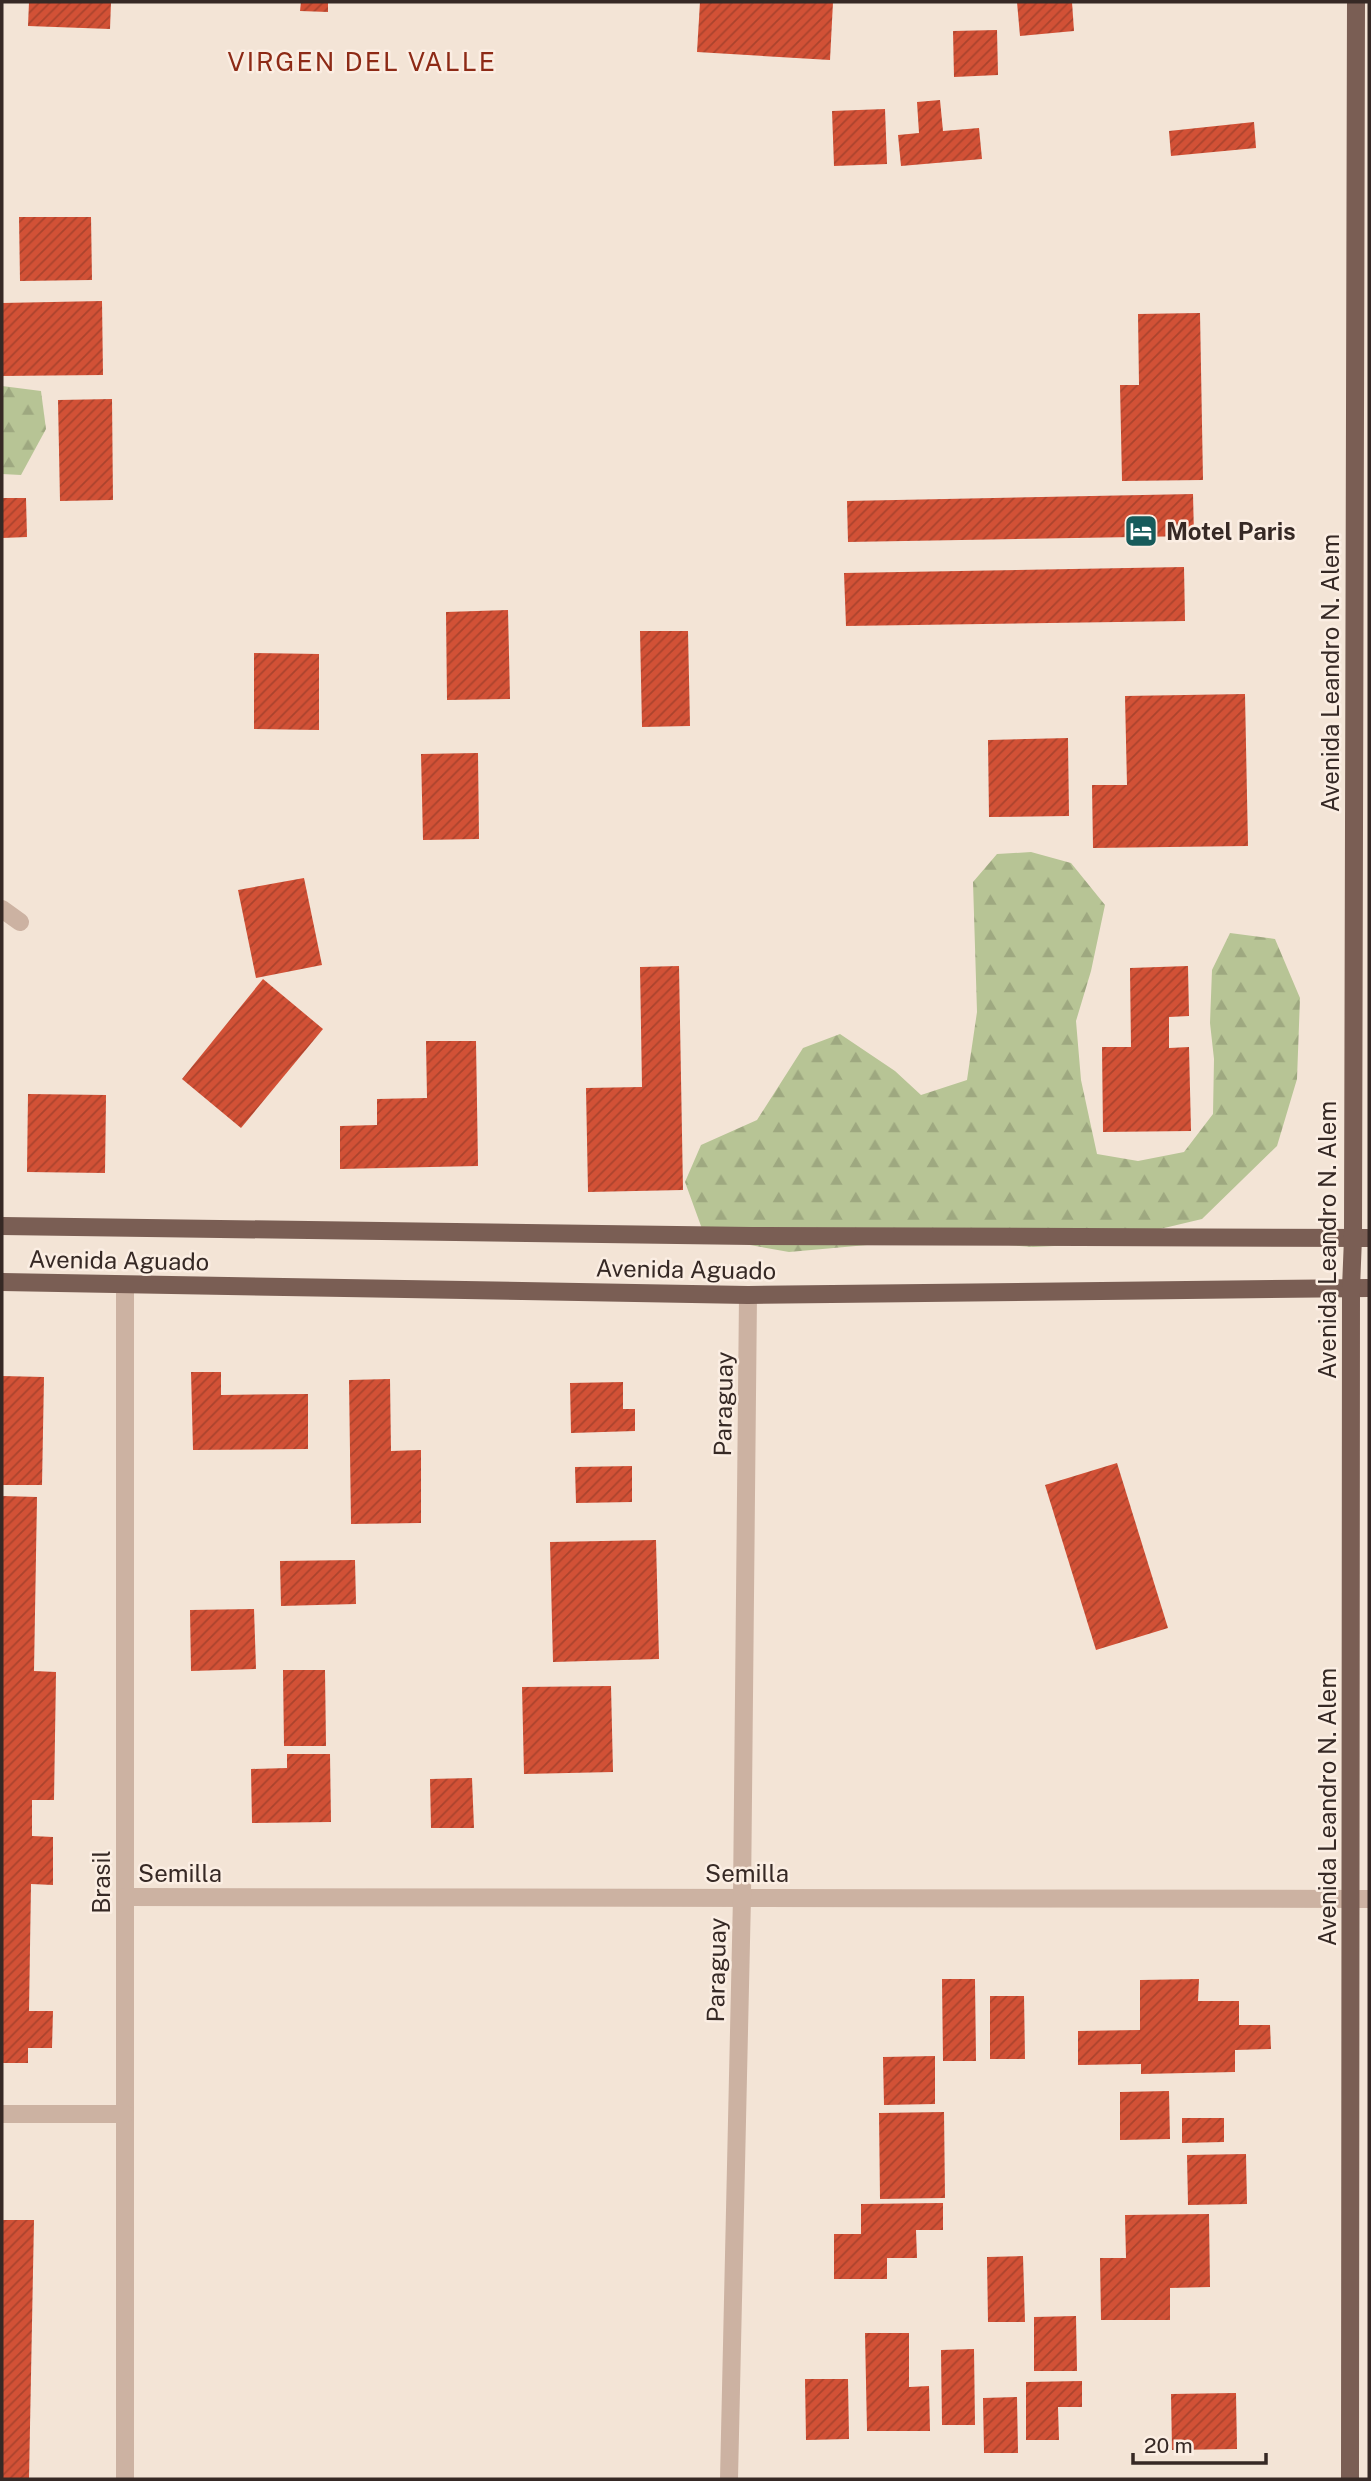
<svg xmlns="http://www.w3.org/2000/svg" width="1371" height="2481" font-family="'Public Sans',sans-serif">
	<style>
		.forest { fill: url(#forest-firs) }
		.building { fill: url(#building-hatch) }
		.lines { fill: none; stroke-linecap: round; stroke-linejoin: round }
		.minor { stroke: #ccb2a2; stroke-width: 18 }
		.major { stroke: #7a5e54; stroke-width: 18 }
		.labels { text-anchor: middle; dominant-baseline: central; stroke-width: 5; stroke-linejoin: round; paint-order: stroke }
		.poi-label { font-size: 24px; font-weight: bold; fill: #362925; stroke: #fbeee3; text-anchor: start }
		.street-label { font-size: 24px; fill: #362925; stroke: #fbeee3 }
		.neighbourhood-label { font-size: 26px; letter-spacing: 2px; fill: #8d2a16; stroke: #fbeee3 }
	</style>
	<defs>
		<pattern id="forest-firs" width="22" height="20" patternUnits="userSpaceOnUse" patternTransform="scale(1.75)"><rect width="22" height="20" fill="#b7c495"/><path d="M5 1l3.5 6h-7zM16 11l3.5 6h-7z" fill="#9ea880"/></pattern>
		<pattern id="building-hatch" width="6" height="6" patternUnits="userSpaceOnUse" patternTransform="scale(1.75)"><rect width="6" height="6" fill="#d25136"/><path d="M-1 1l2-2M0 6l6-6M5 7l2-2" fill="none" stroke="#ab432d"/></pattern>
	</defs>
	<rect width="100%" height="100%" fill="#f3e4d6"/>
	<g class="forest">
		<path d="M 2,386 L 41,391 L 46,429 L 21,475 L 2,474 Z"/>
		<path d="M 1031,852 L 1071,863 L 1105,905 L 1091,971 L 1076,1021 L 1081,1080 L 1097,1154 L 1138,1161 L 1184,1152 L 1213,1114 L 1214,1059 L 1210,1023 L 1212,970 L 1230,933 L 1275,939 L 1300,998 L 1297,1079 L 1277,1146 L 1202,1219 L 1097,1244 L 1033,1247 L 934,1239 L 789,1252 L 705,1237 L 685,1182 L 701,1145 L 757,1120 L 803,1048 L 840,1034 L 895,1071 L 921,1095 L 967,1080 L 977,1012 L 973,882 L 997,854 Z"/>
	</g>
	<g class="building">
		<path d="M 29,2 L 111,2 L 110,29 L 28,26 Z"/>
		<path d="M 301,2 L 328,2 L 328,12 L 300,11 Z"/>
		<path d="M 700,2 L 833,2 L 830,60 L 697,52 Z"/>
		<path d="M 1017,2 L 1072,2 L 1074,31 L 1020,36 Z"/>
		<path d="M 997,30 L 998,75 L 954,77 L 953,31 Z"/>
		<path d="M 940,100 L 943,131 L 979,128 L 982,159 L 901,166 L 898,135 L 919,133 L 917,102 Z"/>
		<path d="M 885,109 L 887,164 L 834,166 L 832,111 Z"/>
		<path d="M 1254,122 L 1256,148 L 1171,156 L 1169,131 Z"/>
		<path d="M 19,217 L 91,217 L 92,280 L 20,281 Z"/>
		<path d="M 102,301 L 103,375 L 2,376 L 2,303 Z"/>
		<path d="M 1200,313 L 1203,480 L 1122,481 L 1120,385 L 1139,385 L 1138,314 Z"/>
		<path d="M 112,399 L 113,500 L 60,501 L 58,400 Z"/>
		<path d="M 1193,494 L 1194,536 L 848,542 L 847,501 Z"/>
		<path d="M 2,498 L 26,498 L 27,537 L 2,538 Z"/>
		<path d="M 1184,567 L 1185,621 L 846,626 L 844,573 Z"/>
		<path d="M 508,610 L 510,699 L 447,700 L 446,612 Z"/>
		<path d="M 640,631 L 688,631 L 690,726 L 642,727 Z"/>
		<path d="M 254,653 L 319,654 L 319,730 L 254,729 Z"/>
		<path d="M 1245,694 L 1248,846 L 1093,848 L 1092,785 L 1127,785 L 1125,696 Z"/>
		<path d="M 1068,738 L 1069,816 L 989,817 L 988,740 Z"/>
		<path d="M 478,753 L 479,839 L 423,840 L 421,754 Z"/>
		<path d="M 304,878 L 322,965 L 256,978 L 238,890 Z"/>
		<path d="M 679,966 L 683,1190 L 588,1192 L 586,1088 L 642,1087 L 640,967 Z"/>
		<path d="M 1188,966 L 1189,1016 L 1169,1017 L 1169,1048 L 1189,1047 L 1191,1131 L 1103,1132 L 1102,1047 L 1131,1047 L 1130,968 Z"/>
		<path d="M 263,979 L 323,1029 L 241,1128 L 182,1079 Z"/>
		<path d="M 426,1041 L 476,1041 L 478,1166 L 340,1169 L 340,1126 L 377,1125 L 377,1099 L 427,1098 Z"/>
		<path d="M 28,1094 L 106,1095 L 105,1173 L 27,1172 Z"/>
		<path d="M 191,1372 L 221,1372 L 221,1395 L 308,1394 L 308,1449 L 193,1450 Z"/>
		<path d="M 2,1376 L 44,1377 L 42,1485 L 2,1485 Z"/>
		<path d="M 390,1379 L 391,1451 L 421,1450 L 421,1523 L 351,1524 L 349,1380 Z"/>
		<path d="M 623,1382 L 623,1409 L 635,1409 L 635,1431 L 571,1433 L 570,1383 Z"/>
		<path d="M 1117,1463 L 1168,1628 L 1096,1650 L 1045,1485 Z"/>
		<path d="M 632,1466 L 632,1502 L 576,1503 L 575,1467 Z"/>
		<path d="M 2,1496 L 37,1497 L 34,1671 L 56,1672 L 54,1800 L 32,1800 L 32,1836 L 53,1837 L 53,1885 L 31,1884 L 29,2011 L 53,2011 L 52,2048 L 28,2048 L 28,2063 L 2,2063 Z"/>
		<path d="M 656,1540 L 659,1659 L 553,1662 L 550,1542 Z"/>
		<path d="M 355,1560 L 356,1604 L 281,1606 L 280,1561 Z"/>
		<path d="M 254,1609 L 256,1669 L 191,1671 L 190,1610 Z"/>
		<path d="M 283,1670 L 325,1670 L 326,1746 L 284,1746 Z"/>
		<path d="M 611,1686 L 613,1772 L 524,1774 L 522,1687 Z"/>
		<path d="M 287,1754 L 330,1754 L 331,1822 L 252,1823 L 251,1769 L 287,1768 Z"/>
		<path d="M 472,1778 L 474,1828 L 431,1828 L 430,1779 Z"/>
		<path d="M 942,1979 L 975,1979 L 976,2061 L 943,2061 Z"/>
		<path d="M 1199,1979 L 1198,2001 L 1239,2001 L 1239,2025 L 1270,2025 L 1271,2049 L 1235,2050 L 1235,2072 L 1141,2074 L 1141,2064 L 1078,2065 L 1078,2031 L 1140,2030 L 1140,1980 Z"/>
		<path d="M 990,1996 L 1024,1996 L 1025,2059 L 990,2059 Z"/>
		<path d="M 935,2056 L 935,2104 L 884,2105 L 883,2057 Z"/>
		<path d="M 1169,2091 L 1170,2139 L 1120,2140 L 1120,2092 Z"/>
		<path d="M 944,2112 L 945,2198 L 880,2199 L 879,2113 Z"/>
		<path d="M 1182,2118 L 1224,2118 L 1224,2142 L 1182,2143 Z"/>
		<path d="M 1246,2154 L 1247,2204 L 1188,2205 L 1187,2155 Z"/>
		<path d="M 943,2203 L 943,2230 L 916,2230 L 917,2258 L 887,2258 L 887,2279 L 834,2279 L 834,2234 L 861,2234 L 861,2204 Z"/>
		<path d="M 1209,2214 L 1210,2287 L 1170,2288 L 1170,2320 L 1101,2320 L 1100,2258 L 1126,2258 L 1125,2215 Z"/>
		<path d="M 2,2220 L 34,2220 L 29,2479 L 2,2479 Z"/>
		<path d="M 1023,2256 L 1025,2322 L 988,2322 L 987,2257 Z"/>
		<path d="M 1076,2316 L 1077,2371 L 1034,2371 L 1034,2317 Z"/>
		<path d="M 865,2333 L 909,2333 L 909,2387 L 929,2386 L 930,2431 L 867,2431 Z"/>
		<path d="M 974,2349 L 975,2425 L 942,2425 L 941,2350 Z"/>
		<path d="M 805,2379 L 848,2379 L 849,2439 L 806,2440 Z"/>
		<path d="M 1082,2381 L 1082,2407 L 1058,2407 L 1059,2440 L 1026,2440 L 1026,2382 Z"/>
		<path d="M 1236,2393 L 1237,2449 L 1172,2450 L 1171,2394 Z"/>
		<path d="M 1017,2397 L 1018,2453 L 984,2453 L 983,2398 Z"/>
	</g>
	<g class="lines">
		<g class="minor">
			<path d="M 2,909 L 20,922"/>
			<path d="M 125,1285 L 125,2479"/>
			<path d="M 125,1897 L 1369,1899"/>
			<path d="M 2,2114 L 125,2114"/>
			<path d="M 729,2479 L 742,1897 L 748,1295"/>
		</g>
		<g class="major">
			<path d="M 2,1226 L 752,1236 L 1369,1238"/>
			<path d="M 2,1282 L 748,1295 L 1369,1288"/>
			<path d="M 1350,2479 L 1351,1288 L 1353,1238 L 1356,2"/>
		</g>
	</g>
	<defs>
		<symbol id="hotel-square" viewBox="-11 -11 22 22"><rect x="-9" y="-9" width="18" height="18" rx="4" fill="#175b5b" stroke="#fbeee3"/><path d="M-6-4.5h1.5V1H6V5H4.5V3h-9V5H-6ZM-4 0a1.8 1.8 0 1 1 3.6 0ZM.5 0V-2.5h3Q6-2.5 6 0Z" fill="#fff"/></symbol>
	</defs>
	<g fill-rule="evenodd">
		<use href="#hotel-square" x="1122" y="512" width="38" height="38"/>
	</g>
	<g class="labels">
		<g class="poi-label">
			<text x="1166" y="531">Motel Paris</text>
		</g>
		<g class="street-label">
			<text transform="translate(1330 673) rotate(-90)">Avenida Leandro N. Alem</text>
			<text transform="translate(1327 1240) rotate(-90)">Avenida Leandro N. Alem</text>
			<text transform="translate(119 1260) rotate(1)">Avenida Aguado</text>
			<text transform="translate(686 1269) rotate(1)">Avenida Aguado</text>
			<text transform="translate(723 1404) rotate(-89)">Paraguay</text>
			<text transform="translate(1327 1807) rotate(-90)">Avenida Leandro N. Alem</text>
			<text x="180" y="1873">Semilla</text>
			<text x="747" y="1873">Semilla</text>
			<text transform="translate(101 1882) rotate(-90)">Brasil</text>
			<text transform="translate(716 1970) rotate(-89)">Paraguay</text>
		</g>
		<g class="neighbourhood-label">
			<text x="362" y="61">VIRGEN DEL VALLE</text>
		</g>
	</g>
	<rect width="1371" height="2481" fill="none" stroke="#362925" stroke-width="7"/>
	<path d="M1133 2453v10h133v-10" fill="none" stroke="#362925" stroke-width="3.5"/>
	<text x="1144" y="2453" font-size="21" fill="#362925" stroke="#fbeee3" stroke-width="5" paint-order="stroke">20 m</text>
</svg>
